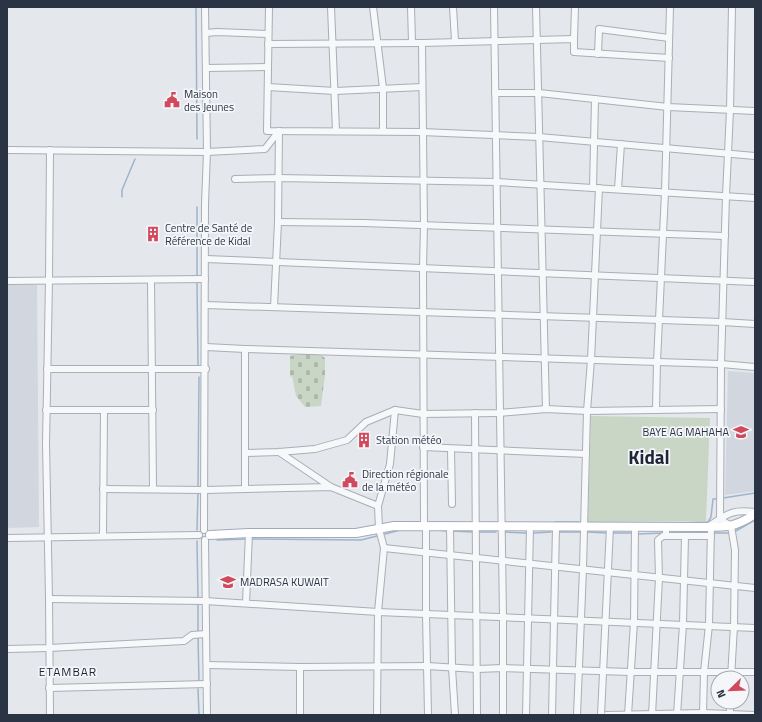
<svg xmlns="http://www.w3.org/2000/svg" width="762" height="722" font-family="'Titillium Web',sans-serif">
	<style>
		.built { fill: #d2d6de }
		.grass { fill: #c9d6c5 }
		.cemetery { fill: url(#cemetery-stones) }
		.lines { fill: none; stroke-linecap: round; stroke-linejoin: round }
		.stream { stroke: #9fb4cc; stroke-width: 1.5 }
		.minor-casing { stroke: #a9aeb7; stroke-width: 8 }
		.major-casing { stroke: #a3abb8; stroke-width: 10 }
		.minor { stroke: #f7f8fa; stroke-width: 6 }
		.major { stroke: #fff; stroke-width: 8 }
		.labels { text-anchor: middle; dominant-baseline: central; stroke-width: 3.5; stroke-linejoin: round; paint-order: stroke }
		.poi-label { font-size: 11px; fill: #2b3445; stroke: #f4f6f9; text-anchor: start }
		.neighbourhood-label { font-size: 12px; letter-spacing: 1px; fill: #1d2536; stroke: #f4f6f9 }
		.town-label { font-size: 19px; font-weight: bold; fill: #1d2536; stroke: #f4f6f9 }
	</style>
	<defs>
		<pattern id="cemetery-stones" width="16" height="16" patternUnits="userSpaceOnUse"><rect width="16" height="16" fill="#c9d6c5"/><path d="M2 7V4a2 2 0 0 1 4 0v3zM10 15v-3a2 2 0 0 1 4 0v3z" fill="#adb8ab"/></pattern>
	</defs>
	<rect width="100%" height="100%" fill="#e4e7ec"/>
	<g class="built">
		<path d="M 7,285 L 37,285 L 39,527 L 7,528 Z"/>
		<path d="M 728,371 L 755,373 L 755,491 L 725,495 Z"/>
	</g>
	<path class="grass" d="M 591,416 L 710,418 L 706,521 L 588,522 Z"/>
	<path class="cemetery" d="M 311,352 L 318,353 L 325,358 L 325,375 L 321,406 L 305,407 L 296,396 L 292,376 L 290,377 L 290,356 Z"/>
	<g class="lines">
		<g class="stream">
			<path d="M 196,7 L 197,139"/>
			<path d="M 122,197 L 122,190 L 135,159"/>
			<path d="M 197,277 L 197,207"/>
			<path d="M 197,282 L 198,365"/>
			<path d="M 198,488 L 199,377"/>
			<path d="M 723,498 L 755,493"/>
			<path d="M 555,522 L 579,522"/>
			<path d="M 676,523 L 708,522 L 711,517 L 713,499 L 717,499"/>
			<path d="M 197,530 L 198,492"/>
			<path d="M 437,530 L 447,531"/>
			<path d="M 452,531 L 473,532"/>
			<path d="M 478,532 L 496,532"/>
			<path d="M 504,532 L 526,533"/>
			<path d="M 560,532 L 581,532"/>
			<path d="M 587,532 L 608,533"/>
			<path d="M 734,532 L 755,520"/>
			<path d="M 534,533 L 551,532"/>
			<path d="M 612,533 L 632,533"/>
			<path d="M 685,533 L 709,532"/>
			<path d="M 712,533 L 730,533"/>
			<path d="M 385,534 L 400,530"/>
			<path d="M 637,534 L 663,533"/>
			<path d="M 252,539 L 361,540 L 377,536"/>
			<path d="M 217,540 L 247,539"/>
			<path d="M 197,541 L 198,599"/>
			<path d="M 198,605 L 198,632"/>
			<path d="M 198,636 L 199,683"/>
			<path d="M 198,689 L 199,715"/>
		</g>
		<defs>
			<g id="minor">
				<path d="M 269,7 L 267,131 L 422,132 L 539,137 L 755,156"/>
				<path d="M 331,7 L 336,131"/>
				<path d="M 373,7 L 383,88 L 383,131"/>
				<path d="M 411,7 L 412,42"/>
				<path d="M 453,7 L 455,41"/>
				<path d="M 494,7 L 503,617 L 503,715"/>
				<path d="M 536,7 L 546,409"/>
				<path d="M 206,33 L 217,32 L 268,34"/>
				<path d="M 574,39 L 575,7"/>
				<path d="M 422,43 L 424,225 L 423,268 L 424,526"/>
				<path d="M 268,44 L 422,43 L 574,39 L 574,52 L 669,58"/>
				<path d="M 598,54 L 599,29 L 669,38"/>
				<path d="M 206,68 L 267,67"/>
				<path d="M 268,87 L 335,91 L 422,87"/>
				<path d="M 495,93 L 539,93 L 668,107 L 755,111"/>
				<path d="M 7,150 L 207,152 L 265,149 L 279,131"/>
				<path d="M 50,150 L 49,280 L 46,444 L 49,599 L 50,715"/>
				<path d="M 235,179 L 279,178 L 496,182 L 755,198"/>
				<path d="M 593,188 L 595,99"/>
				<path d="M 618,189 L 621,144"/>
				<path d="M 278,222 L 364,223 L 725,236"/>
				<path d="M 206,259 L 755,282"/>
				<path d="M 151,280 L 153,489"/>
				<path d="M 7,281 L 205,279"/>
				<path d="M 206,305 L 722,322 L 755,324"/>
				<path d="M 274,307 L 278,222 L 279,131"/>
				<path d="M 206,347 L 245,349 L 721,364 L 755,367"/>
				<path d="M 245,349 L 245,489"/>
				<path d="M 47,369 L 206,369"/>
				<path d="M 46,410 L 153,410"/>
				<path d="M 656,410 L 657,362 L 665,192 L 670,7"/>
				<path d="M 475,413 L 477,715"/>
				<path d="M 423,447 L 586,454"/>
				<path d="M 451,449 L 452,504"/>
				<path d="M 279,452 L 331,487"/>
				<path d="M 245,453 L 279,452 L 315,449 L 347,440 L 366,422 L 395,410"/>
				<path d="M 103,489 L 205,490 L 331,487 L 378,506"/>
				<path d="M 426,526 L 426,614 L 428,715"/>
				<path d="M 450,527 L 452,668 L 455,715"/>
				<path d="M 707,527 C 727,515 730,509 755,512"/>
				<path d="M 204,530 L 205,204 L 207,152 L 205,7"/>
				<path d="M 103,536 L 104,410"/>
				<path d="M 666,536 L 685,536"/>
				<path d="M 7,538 L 199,535"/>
				<path d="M 205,540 L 207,715"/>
				<path d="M 384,548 L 755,588"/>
				<path d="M 49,599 L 205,601 L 378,612 L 755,628"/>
				<path d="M 246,603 L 249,533"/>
				<path d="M 7,649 L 49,648 L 184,641 L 192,635 L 206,634"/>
				<path d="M 207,665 L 300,667 L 427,666 L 477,669 L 503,668 L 631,672 L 755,672"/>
				<path d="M 300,667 L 300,715"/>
				<path d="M 731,678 L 734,626 L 735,550 L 731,526 L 720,519 L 721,364 L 726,196 L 730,110 L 732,7"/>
				<path d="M 49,688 L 207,684"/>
				<path d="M 377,715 L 378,612 L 384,548 L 379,529 L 378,506 L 390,464 L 395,410 L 423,414 L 499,413 L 546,409 L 587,411 L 721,409"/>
				<path d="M 526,715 L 530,527"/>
				<path d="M 552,715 L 556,527"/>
				<path d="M 577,715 L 583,569 L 587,411 L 591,360 L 599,188"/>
				<path d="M 601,715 L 610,527"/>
				<path d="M 607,715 L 703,713 L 755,715"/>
				<path d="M 628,715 L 634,622 L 635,527"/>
				<path d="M 652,715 L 659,578 L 658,540 L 663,536 L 666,536 L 666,527"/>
				<path d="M 677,715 L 683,624 L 685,536 L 711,536"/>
				<path d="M 703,715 L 704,672 L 709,625 L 711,527"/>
				<path d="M 730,715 L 730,702"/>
			</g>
			<path id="major" d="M 210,535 L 249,533 L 356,533 L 394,526 L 705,527 C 727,527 736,527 755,514"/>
		</defs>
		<use href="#minor" class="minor-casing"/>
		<use href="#major" class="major-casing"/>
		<use href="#minor" class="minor"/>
		<use href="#major" class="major"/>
	</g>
	<defs>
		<symbol id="civic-bare" viewBox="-9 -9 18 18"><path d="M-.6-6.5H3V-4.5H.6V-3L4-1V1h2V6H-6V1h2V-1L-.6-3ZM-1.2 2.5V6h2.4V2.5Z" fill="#d1495b" stroke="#f4f6f9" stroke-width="2.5" paint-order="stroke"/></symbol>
		<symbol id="building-bare" viewBox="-9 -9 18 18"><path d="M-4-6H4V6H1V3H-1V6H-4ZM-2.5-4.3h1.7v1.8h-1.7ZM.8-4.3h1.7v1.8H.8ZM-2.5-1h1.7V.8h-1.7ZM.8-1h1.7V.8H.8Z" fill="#d1495b" stroke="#f4f6f9" stroke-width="2.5" paint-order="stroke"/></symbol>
		<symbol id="school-bare" viewBox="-9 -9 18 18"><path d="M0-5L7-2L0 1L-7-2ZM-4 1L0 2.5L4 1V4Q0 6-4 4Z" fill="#d1495b" stroke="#f4f6f9" stroke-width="2.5" paint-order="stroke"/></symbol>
	</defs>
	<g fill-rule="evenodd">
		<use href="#civic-bare" x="161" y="89" width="22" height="22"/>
		<use href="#building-bare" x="142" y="223" width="22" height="22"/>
		<use href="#school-bare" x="730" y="421" width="22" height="22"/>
		<use href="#building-bare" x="353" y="429" width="22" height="22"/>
		<use href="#civic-bare" x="339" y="469" width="22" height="22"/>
		<use href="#school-bare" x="217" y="571" width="22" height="22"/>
	</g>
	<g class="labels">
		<g class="poi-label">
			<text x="184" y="94">Maison<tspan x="184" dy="13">des Jeunes</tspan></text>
			<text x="165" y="228">Centre de Santé de<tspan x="165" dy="13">Référence de Kidal</tspan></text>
			<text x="729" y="432" text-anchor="end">BAYE AG MAHAHA</text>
			<text x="376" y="440">Station météo</text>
			<text x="362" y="474">Direction régionale<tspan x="362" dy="13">de la météo</tspan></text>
			<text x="240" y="582">MADRASA KUWAIT</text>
		</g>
		<g class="neighbourhood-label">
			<text x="68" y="671">ETAMBAR</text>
		</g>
		<g class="town-label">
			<text x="649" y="456">Kidal</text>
		</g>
	</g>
	<rect width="762" height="722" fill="none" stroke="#2b3445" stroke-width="16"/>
	<g transform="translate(730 690) rotate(247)"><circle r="19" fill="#f4f6f9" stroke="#a4a8b1"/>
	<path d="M0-3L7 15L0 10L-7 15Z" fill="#d1495b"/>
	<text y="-6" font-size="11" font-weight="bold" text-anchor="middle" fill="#2b3445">N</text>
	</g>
</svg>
